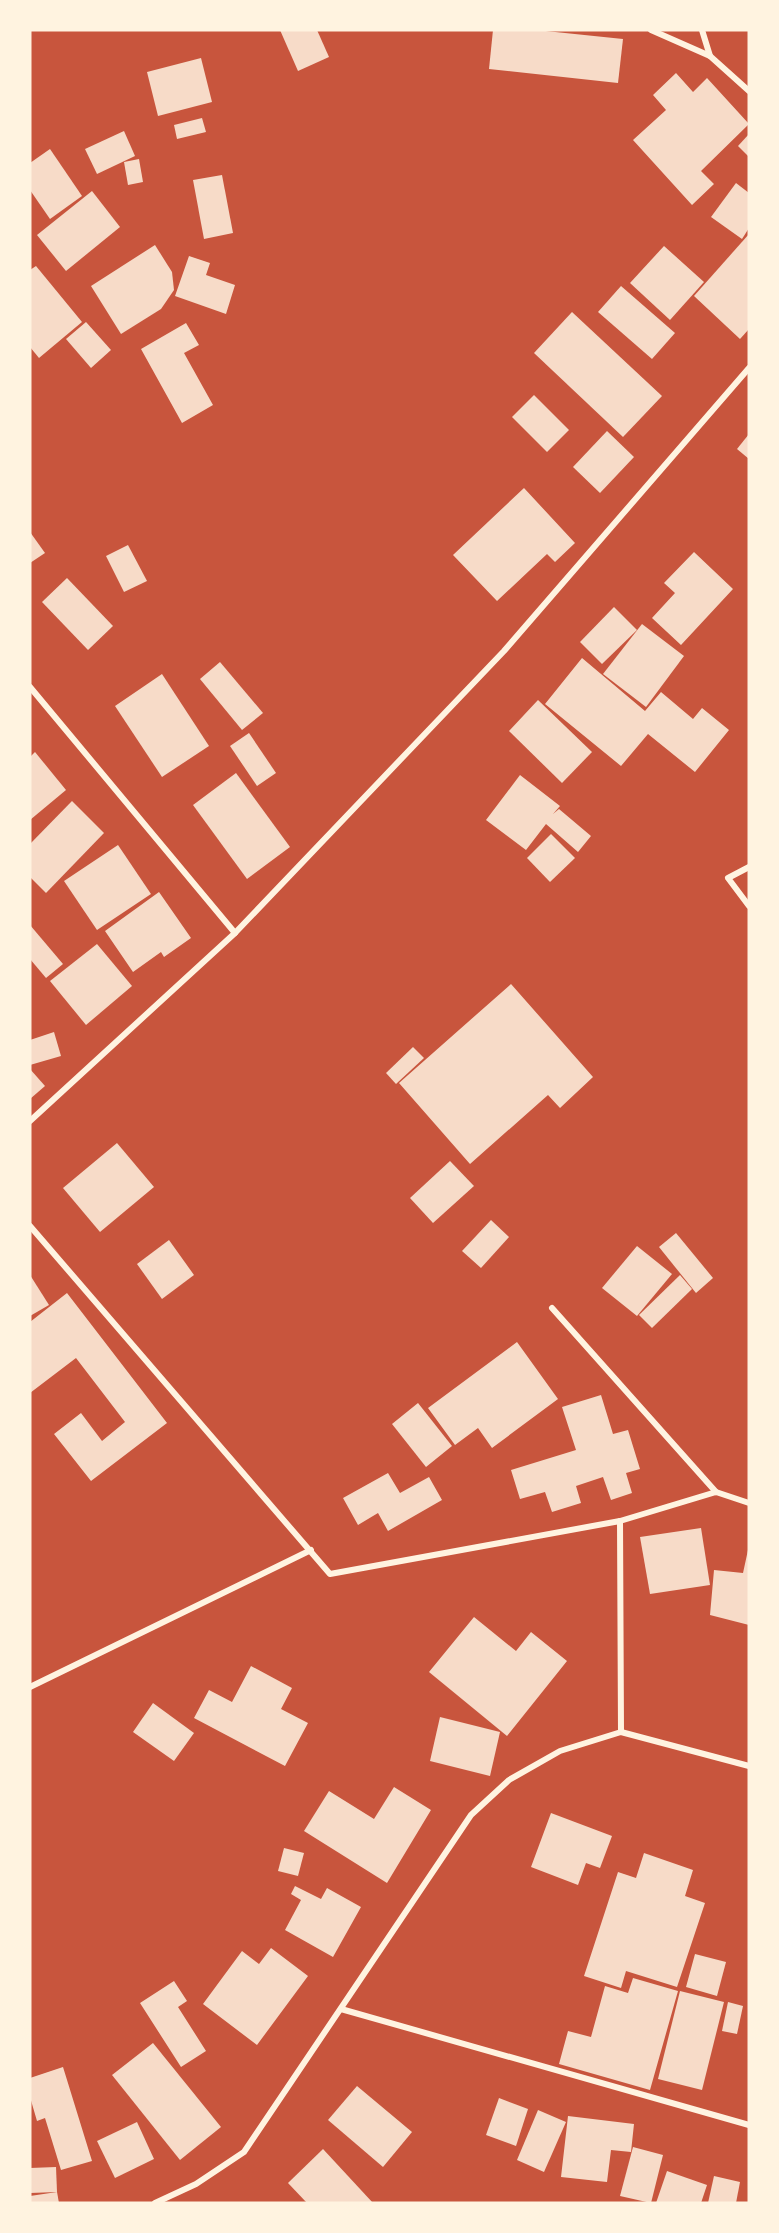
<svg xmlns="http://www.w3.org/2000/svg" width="779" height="2233" font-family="'IBM Plex Sans',sans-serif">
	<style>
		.building { fill: #f7dbc8 }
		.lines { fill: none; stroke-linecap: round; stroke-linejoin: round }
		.minor { stroke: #fff3e0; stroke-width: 6 }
	</style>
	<rect width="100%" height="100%" fill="#c8553d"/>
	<g class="building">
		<path d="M 280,30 L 317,30 L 329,57 L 298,71 Z"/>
		<path d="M 493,30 L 536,30 L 623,39 L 618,83 L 489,69 Z"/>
		<path d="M 201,58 L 212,102 L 158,116 L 147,72 Z"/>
		<path d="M 676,73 L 693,92 L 707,78 L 749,124 L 701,171 L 714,184 L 692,205 L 633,140 L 666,110 L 653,95 Z"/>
		<path d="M 202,118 L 206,132 L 177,139 L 174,125 Z"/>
		<path d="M 124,131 L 135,156 L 97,174 L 85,149 Z"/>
		<path d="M 749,134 L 749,157 L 738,146 Z"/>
		<path d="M 50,149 L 82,196 L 50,219 L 30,190 L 30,163 Z"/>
		<path d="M 139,159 L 143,182 L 128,185 L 124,162 Z"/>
		<path d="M 222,175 L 233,233 L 204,239 L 193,180 Z"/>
		<path d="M 736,183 L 749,193 L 749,228 L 742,239 L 711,217 Z"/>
		<path d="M 92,191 L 120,227 L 66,271 L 37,235 Z"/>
		<path d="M 749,234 L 749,329 L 740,339 L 694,296 Z"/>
		<path d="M 155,245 L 172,272 L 174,290 L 161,309 L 121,334 L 91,286 Z"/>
		<path d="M 664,246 L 704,282 L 670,320 L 630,283 Z"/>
		<path d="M 189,256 L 210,263 L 206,275 L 235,285 L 226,314 L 175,296 Z"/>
		<path d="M 36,266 L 82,322 L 39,358 L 30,347 L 30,270 Z"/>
		<path d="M 621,286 L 675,333 L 652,359 L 598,312 Z"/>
		<path d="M 572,312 L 662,396 L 623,437 L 534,353 Z"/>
		<path d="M 86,322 L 111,350 L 91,368 L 66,339 Z"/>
		<path d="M 186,323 L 199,345 L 184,353 L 213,405 L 182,423 L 141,349 Z"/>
		<path d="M 534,395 L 569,430 L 547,452 L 512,417 Z"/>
		<path d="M 607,431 L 634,457 L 600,493 L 573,467 Z"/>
		<path d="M 749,434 L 749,459 L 737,449 Z"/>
		<path d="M 524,488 L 575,543 L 555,562 L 547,554 L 497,601 L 453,555 Z"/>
		<path d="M 30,532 L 45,553 L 30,563 Z"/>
		<path d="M 128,545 L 147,581 L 124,592 L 106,556 Z"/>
		<path d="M 694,552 L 733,589 L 681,645 L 652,618 L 675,593 L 664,583 Z"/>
		<path d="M 67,578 L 113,626 L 88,650 L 42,602 Z"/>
		<path d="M 614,607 L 637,630 L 602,664 L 580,642 Z"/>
		<path d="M 642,624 L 684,656 L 646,707 L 603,674 Z"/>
		<path d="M 582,658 L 645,711 L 661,692 L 693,719 L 702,708 L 729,730 L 695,772 L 648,734 L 621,766 L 545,704 Z"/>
		<path d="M 220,662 L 263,713 L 242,730 L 200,679 Z"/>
		<path d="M 162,674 L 209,746 L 162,777 L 115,706 Z"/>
		<path d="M 538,700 L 592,752 L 562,783 L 509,731 Z"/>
		<path d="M 249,733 L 276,773 L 257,786 L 230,746 Z"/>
		<path d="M 35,752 L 66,790 L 30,820 L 30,757 Z"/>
		<path d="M 236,773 L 290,847 L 247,879 L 193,805 Z"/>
		<path d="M 520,775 L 560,806 L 553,814 L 559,809 L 591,836 L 578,852 L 546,824 L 526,850 L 486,820 Z"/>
		<path d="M 72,801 L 104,833 L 46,893 L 30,877 L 30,844 Z"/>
		<path d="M 551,834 L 575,858 L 550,882 L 527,858 Z"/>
		<path d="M 118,845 L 151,894 L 97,930 L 64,881 Z"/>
		<path d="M 159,892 L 191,938 L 164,957 L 161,952 L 133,972 L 105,931 Z"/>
		<path d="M 30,925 L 63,964 L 46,978 L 30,959 Z"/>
		<path d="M 97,944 L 132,986 L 86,1025 L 50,981 Z"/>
		<path d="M 511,984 L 593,1077 L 560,1108 L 548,1095 L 470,1164 L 399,1083 Z"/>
		<path d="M 54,1032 L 61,1056 L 30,1065 L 30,1040 Z"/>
		<path d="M 413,1047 L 424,1058 L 396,1084 L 386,1073 Z"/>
		<path d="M 30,1069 L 45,1086 L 30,1099 Z"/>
		<path d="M 117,1143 L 154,1187 L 100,1232 L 63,1188 Z"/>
		<path d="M 450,1161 L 474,1186 L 433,1223 L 410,1198 Z"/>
		<path d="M 491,1220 L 509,1237 L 481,1268 L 462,1251 Z"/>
		<path d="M 676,1233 L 713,1278 L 696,1293 L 659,1247 Z"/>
		<path d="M 169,1240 L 194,1275 L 162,1299 L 137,1264 Z"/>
		<path d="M 637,1246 L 672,1274 L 637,1316 L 602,1288 Z"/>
		<path d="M 30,1275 L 49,1305 L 30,1316 Z"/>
		<path d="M 680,1275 L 692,1289 L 652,1328 L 639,1315 Z"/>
		<path d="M 67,1293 L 167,1423 L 91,1481 L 54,1434 L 81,1413 L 102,1441 L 125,1422 L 76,1358 L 30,1393 L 30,1322 Z"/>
		<path d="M 517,1342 L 558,1399 L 492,1448 L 478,1428 L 455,1445 L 428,1408 Z"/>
		<path d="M 601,1395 L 613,1434 L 628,1430 L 640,1469 L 626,1473 L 632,1493 L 611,1500 L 603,1477 L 576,1486 L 581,1503 L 552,1512 L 545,1492 L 520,1499 L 511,1470 L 576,1450 L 562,1407 Z"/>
		<path d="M 418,1403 L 452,1446 L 426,1467 L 392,1424 Z"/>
		<path d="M 388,1473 L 400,1493 L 429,1477 L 442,1500 L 388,1531 L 378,1513 L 358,1525 L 343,1498 Z"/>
		<path d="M 701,1528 L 710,1585 L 650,1594 L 640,1537 Z"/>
		<path d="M 748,1550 L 749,1625 L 710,1615 L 714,1570 L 743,1573 Z"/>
		<path d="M 474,1617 L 516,1651 L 531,1632 L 567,1661 L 507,1736 L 429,1672 Z"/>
		<path d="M 251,1666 L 292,1688 L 281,1709 L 308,1723 L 285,1766 L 194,1718 L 209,1690 L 232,1702 Z"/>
		<path d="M 153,1703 L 194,1733 L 174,1761 L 133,1732 Z"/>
		<path d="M 440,1717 L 500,1732 L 490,1776 L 430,1761 Z"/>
		<path d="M 394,1787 L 431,1810 L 387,1883 L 304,1831 L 329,1791 L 374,1819 Z"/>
		<path d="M 551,1813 L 612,1836 L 600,1868 L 586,1863 L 578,1885 L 531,1867 Z"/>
		<path d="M 284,1848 L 304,1853 L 298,1876 L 278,1871 Z"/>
		<path d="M 644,1853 L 693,1870 L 685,1896 L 705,1903 L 677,1987 L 626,1971 L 621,1988 L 584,1976 L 618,1872 L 636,1878 Z"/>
		<path d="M 295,1886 L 321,1899 L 327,1888 L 361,1907 L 333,1957 L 285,1930 L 301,1900 L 291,1894 Z"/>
		<path d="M 271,1948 L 308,1976 L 257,2045 L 203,2004 L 242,1951 L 259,1964 Z"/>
		<path d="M 695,1954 L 726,1962 L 717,1996 L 686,1987 Z"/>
		<path d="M 633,1978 L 678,1991 L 650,2090 L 559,2064 L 568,2031 L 591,2037 L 605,1986 L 628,1993 Z"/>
		<path d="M 174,1981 L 187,2001 L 178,2007 L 206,2051 L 181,2067 L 140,2003 Z"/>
		<path d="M 680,1991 L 724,2002 L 702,2090 L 658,2079 Z"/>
		<path d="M 728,2002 L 743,2006 L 737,2034 L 722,2031 Z"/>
		<path d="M 153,2043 L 221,2127 L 180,2160 L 112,2075 Z"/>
		<path d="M 63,2067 L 92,2161 L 61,2170 L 45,2118 L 37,2121 L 30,2097 L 30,2078 Z"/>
		<path d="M 357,2086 L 412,2132 L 383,2167 L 328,2120 Z"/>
		<path d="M 499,2098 L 528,2109 L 516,2146 L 486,2135 Z"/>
		<path d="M 538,2110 L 566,2122 L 544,2172 L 517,2160 Z"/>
		<path d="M 568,2116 L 634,2124 L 631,2152 L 611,2150 L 607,2182 L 561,2177 Z"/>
		<path d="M 137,2122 L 154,2159 L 115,2178 L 97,2141 Z"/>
		<path d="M 633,2147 L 663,2155 L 651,2203 L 620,2196 Z"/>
		<path d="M 323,2149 L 373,2203 L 307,2203 L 288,2183 Z"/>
		<path d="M 56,2167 L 57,2192 L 30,2193 L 30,2168 Z"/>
		<path d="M 667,2171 L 707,2185 L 701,2203 L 656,2203 Z"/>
		<path d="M 714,2176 L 740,2182 L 736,2203 L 708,2203 Z"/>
		<path d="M 57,2192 L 59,2203 L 30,2203 L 30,2196 Z"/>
	</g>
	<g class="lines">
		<g class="minor">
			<path d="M 651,30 L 710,56"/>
			<path d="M 702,30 L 710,56 L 749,91"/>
			<path d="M 30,687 L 235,933"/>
			<path d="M 749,867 L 728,878 L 749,906"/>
			<path d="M 30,1121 L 235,933 L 504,651 L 749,368"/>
			<path d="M 30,1226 L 330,1574 L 620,1521 L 716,1492 L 749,1503"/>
			<path d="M 552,1308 L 716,1492"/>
			<path d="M 620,1521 L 621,1732"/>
			<path d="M 30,1687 L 311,1550"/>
			<path d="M 341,2009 L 749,2125"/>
			<path d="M 155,2203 L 196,2184 L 244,2152 L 471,1815 L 509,1780 L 560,1751 L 621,1732 L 749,1766"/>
		</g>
	</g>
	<rect width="779" height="2233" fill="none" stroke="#fff3e0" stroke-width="63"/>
</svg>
